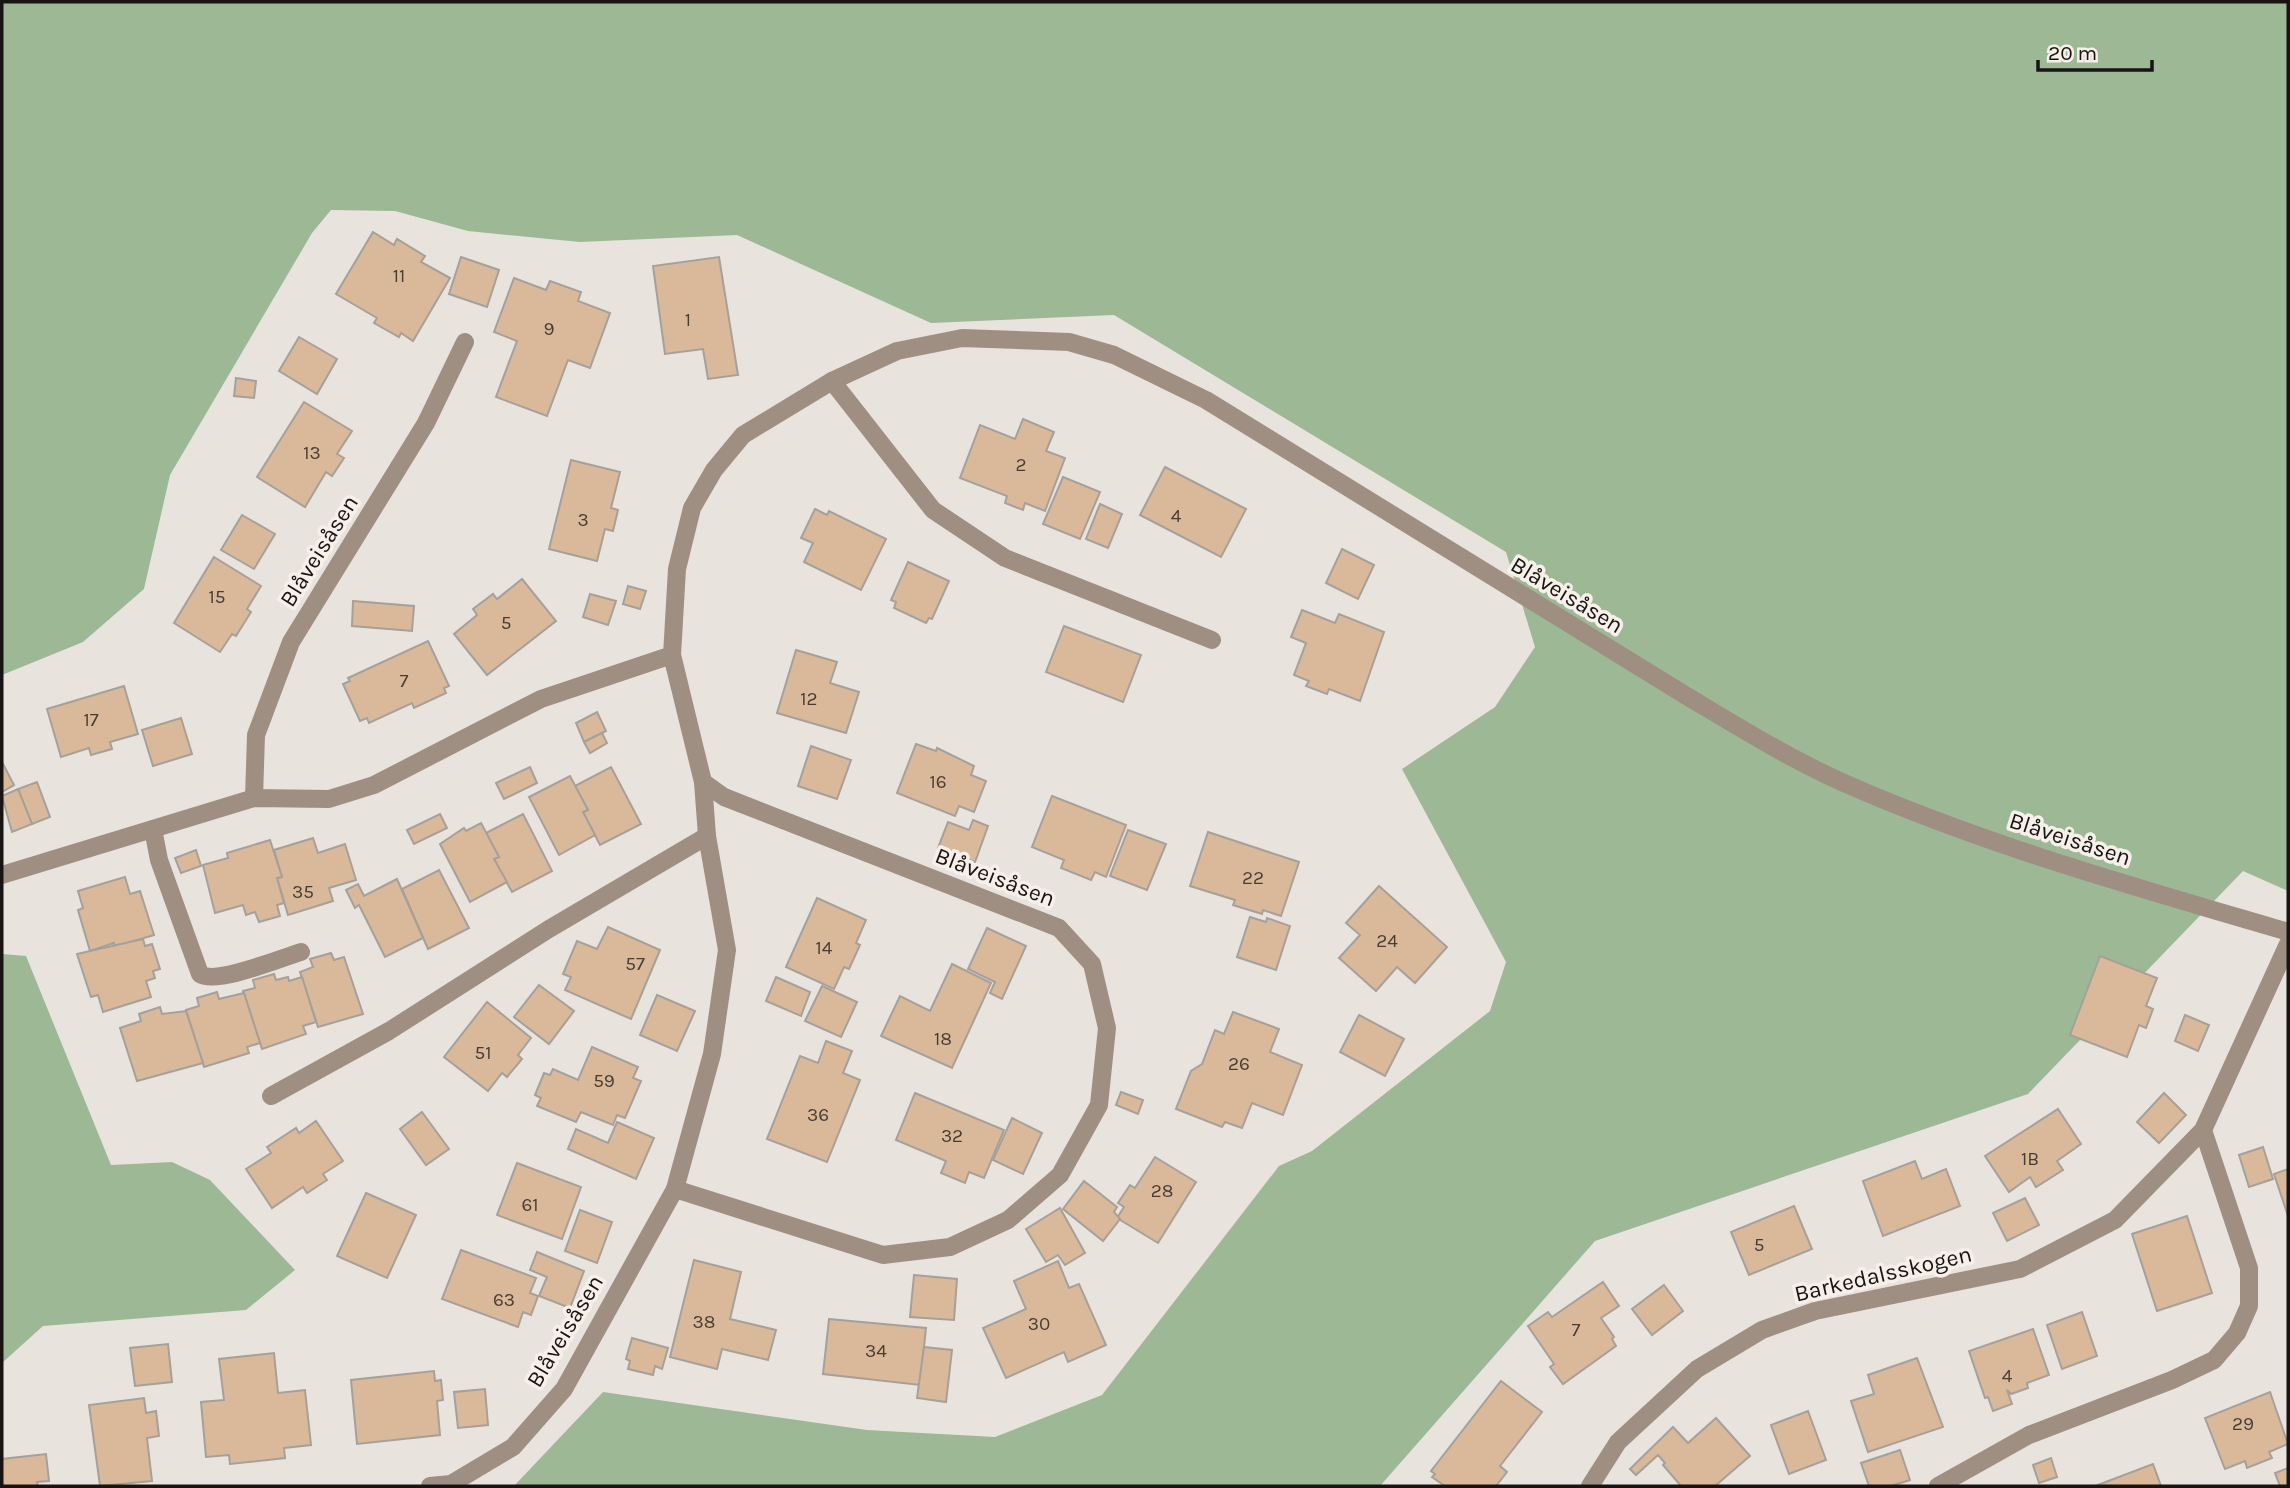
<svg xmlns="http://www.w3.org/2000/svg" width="2290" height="1488" font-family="Karla,sans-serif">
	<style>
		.forest { fill: #9db895 }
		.building { fill: #dab99a; stroke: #a6a09b; stroke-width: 2 }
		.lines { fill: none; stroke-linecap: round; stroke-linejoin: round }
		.service { stroke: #9f8f83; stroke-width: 18 }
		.minor { stroke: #9f8f83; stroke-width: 18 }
		.labels { text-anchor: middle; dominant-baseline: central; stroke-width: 7; stroke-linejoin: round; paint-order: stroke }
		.number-label { font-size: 19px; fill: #483d34 }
		.street-label { font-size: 23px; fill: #171412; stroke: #f7f0ea }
	</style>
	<rect width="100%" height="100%" fill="#e9e3dd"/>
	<g class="forest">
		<path d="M 2,2 L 2288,2 L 2288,891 L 2243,871 L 2028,1094 L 1595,1241 L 1380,1486 L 514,1486 L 603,1392 L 867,1430 L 995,1437 L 1102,1395 L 1279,1166 L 1312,1151 L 1490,1011 L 1506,962 L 1402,769 L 1495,707 L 1535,647 L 1506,552 L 1114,315 L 931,323 L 737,235 L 580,242 L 468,231 L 395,211 L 331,210 L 312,233 L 170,475 L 144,589 L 83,642 L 2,675 Z"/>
		<path d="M 2,954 L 26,956 L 111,1165 L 172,1162 L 210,1180 L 295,1270 L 246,1310 L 43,1326 L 2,1363 Z"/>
	</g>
	<g class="building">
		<path d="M 373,232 L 394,245 L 397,239 L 425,256 L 421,262 L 450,278 L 413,341 L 401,333 L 399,337 L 374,323 L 377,318 L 336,294 Z"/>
		<path d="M 461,257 L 499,270 L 487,307 L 449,294 Z"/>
		<path d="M 719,257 L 738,375 L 708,379 L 703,349 L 665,354 L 653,266 Z"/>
		<path d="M 514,278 L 546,290 L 550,281 L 581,292 L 578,301 L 610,313 L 590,368 L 568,360 L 547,416 L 496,397 L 517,341 L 494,332 Z"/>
		<path d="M 299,337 L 337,359 L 317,394 L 279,371 Z"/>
		<path d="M 236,378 L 256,381 L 254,398 L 234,396 Z"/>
		<path d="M 304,402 L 352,431 L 337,454 L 344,458 L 332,476 L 326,472 L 305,507 L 257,477 Z"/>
		<path d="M 1023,419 L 1054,432 L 1046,451 L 1065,458 L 1045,511 L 1025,503 L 1023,510 L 1005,503 L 1007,496 L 960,478 L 980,425 L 1015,439 Z"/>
		<path d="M 571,460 L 620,472 L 611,508 L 618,510 L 613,531 L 605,529 L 597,561 L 549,549 Z"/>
		<path d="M 1165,467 L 1246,509 L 1221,557 L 1140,515 Z"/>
		<path d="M 1063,477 L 1100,492 L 1080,539 L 1043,524 Z"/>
		<path d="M 1100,504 L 1122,514 L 1108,548 L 1086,539 Z"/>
		<path d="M 815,509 L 827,515 L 829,511 L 886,539 L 861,590 L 804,562 L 813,543 L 801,538 Z"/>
		<path d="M 242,515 L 275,534 L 254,569 L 221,550 Z"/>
		<path d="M 1342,549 L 1374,565 L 1358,599 L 1326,583 Z"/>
		<path d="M 214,557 L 261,586 L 247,609 L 251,612 L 236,636 L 232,634 L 220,652 L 174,623 Z"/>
		<path d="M 908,562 L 949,581 L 932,619 L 929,618 L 926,623 L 894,608 L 896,602 L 891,600 Z"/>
		<path d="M 522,579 L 556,621 L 487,675 L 454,634 L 477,615 L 473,609 L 493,594 L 497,599 Z"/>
		<path d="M 628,586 L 646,591 L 640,609 L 623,604 Z"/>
		<path d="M 590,594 L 616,601 L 608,625 L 583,617 Z"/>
		<path d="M 353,601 L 414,606 L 412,631 L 352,626 Z"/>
		<path d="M 1302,610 L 1335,623 L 1339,614 L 1384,632 L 1360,701 L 1329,689 L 1327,694 L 1306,686 L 1309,681 L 1294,675 L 1306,643 L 1291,637 Z"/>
		<path d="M 1064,626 L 1141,655 L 1123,702 L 1046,672 Z"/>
		<path d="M 428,641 L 449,686 L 444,688 L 446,693 L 414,708 L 412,703 L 369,723 L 367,718 L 360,721 L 343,684 L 350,681 L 348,678 Z"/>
		<path d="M 796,650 L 837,662 L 830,683 L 859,692 L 846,733 L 777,713 Z"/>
		<path d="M 124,686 L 138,734 L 110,742 L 112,749 L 91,755 L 89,748 L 61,757 L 47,709 Z"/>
		<path d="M 597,712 L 606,731 L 584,742 L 576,723 Z"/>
		<path d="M 181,718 L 192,754 L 153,766 L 142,730 Z"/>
		<path d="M 602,733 L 607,743 L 590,753 L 584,742 Z"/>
		<path d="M 916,744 L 936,751 L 937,748 L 974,766 L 971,775 L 986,781 L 974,812 L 959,806 L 955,816 L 897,793 Z"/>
		<path d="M 811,746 L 851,760 L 837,799 L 798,786 Z"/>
		<path d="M 2,762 L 14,785 L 2,792 Z"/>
		<path d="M 530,767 L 537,783 L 504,799 L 496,783 Z"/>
		<path d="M 611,767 L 641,824 L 600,845 L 583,812 L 588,810 L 575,786 Z"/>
		<path d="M 570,776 L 588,810 L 583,812 L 595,835 L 559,855 L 529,797 Z"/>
		<path d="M 37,782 L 50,817 L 32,824 L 18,789 Z"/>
		<path d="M 18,789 L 32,824 L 12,832 L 2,796 Z"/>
		<path d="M 1052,796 L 1126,825 L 1106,877 L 1095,872 L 1091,880 L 1061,868 L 1064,860 L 1032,847 Z"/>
		<path d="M 440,814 L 447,828 L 414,844 L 407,830 Z"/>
		<path d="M 523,814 L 552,871 L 512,892 L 494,859 L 499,857 L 486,833 Z"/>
		<path d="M 973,820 L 988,826 L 975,862 L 938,848 L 948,822 L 969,830 Z"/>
		<path d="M 481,823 L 499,857 L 494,859 L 507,882 L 470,902 L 440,844 L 464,828 L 466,831 Z"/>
		<path d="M 1128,830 L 1166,844 L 1147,890 L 1110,876 Z"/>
		<path d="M 1208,832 L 1299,862 L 1281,916 L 1263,910 L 1262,914 L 1233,905 L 1235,900 L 1190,886 Z"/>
		<path d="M 313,838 L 318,853 L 345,844 L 356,880 L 329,888 L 333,901 L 288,915 L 277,878 L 282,877 L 274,850 Z"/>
		<path d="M 270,840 L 282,877 L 277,878 L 284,903 L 277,905 L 280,916 L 259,922 L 255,912 L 246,915 L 243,905 L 215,913 L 203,865 L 228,858 L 227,853 Z"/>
		<path d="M 196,850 L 201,866 L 181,873 L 175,858 Z"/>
		<path d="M 439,870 L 469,928 L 428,949 L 402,889 Z"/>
		<path d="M 125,877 L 130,894 L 140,891 L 154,935 L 114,947 L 114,943 L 90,951 L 78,910 L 83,908 L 78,891 Z"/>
		<path d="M 397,879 L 423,938 L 385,957 L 359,905 L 355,908 L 346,890 L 358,884 L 364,896 Z"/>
		<path d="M 1379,886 L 1447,947 L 1415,983 L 1397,967 L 1376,991 L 1339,958 L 1360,935 L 1346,923 Z"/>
		<path d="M 817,898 L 866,920 L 856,943 L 860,945 L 849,969 L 844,967 L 834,989 L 786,967 Z"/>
		<path d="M 1250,917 L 1266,922 L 1267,918 L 1290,926 L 1276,970 L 1237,957 Z"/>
		<path d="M 608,927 L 660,950 L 631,1019 L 565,990 L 571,977 L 563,974 L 577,941 L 597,949 Z"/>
		<path d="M 987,928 L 1026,946 L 1002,999 L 990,993 L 995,982 L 968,969 Z"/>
		<path d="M 143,939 L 145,946 L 152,944 L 160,969 L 153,971 L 155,978 L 146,981 L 151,997 L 103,1012 L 98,995 L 91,997 L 77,954 Z"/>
		<path d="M 331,953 L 334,960 L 344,957 L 363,1014 L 318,1027 L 300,972 L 313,967 L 310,959 Z"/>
		<path d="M 2100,956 L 2157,978 L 2146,1006 L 2153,1009 L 2146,1028 L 2139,1025 L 2127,1057 L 2070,1035 Z"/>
		<path d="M 952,964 L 991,983 L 952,1068 L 881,1036 L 900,996 L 930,1011 Z"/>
		<path d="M 274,974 L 276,980 L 288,977 L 289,981 L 302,977 L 316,1022 L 303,1026 L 306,1034 L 262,1049 L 243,991 L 255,988 L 253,980 Z"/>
		<path d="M 776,977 L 810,992 L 801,1016 L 766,1001 Z"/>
		<path d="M 539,985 L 574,1011 L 549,1044 L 514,1017 Z"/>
		<path d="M 822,986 L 857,1002 L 841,1037 L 805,1021 Z"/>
		<path d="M 217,992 L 219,999 L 244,993 L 260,1043 L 247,1047 L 249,1053 L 204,1067 L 186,1010 L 199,1006 L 197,998 Z"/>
		<path d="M 657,995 L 695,1011 L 677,1051 L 640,1035 Z"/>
		<path d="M 487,1002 L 531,1038 L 518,1055 L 522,1059 L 507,1077 L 502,1073 L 488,1091 L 444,1057 Z"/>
		<path d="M 160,1007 L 162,1014 L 186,1011 L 203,1063 L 137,1081 L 120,1028 L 141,1021 L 139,1014 Z"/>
		<path d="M 1233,1012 L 1279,1029 L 1270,1052 L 1302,1065 L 1283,1115 L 1252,1103 L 1242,1128 L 1225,1122 L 1222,1127 L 1176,1109 L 1191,1071 L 1202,1064 L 1215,1030 L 1224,1034 Z"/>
		<path d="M 1359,1015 L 1404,1039 L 1385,1076 L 1340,1052 Z"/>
		<path d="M 2185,1015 L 2209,1025 L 2198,1051 L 2175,1041 Z"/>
		<path d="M 826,1041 L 852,1051 L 843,1073 L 860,1080 L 827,1162 L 767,1139 L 800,1056 L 818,1063 Z"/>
		<path d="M 592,1047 L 638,1067 L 633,1078 L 641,1081 L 625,1118 L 617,1115 L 613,1125 L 581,1112 L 576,1122 L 537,1106 L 541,1098 L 535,1095 L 544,1073 L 550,1075 L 553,1069 L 578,1080 Z"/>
		<path d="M 1121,1092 L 1143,1100 L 1138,1114 L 1116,1105 Z"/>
		<path d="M 915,1093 L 1004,1130 L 984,1178 L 969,1172 L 965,1183 L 941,1173 L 946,1161 L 896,1140 Z"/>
		<path d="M 2164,1093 L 2186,1115 L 2159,1143 L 2137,1122 Z"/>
		<path d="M 2058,1109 L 2081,1144 L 2057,1161 L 2063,1170 L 2036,1187 L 2030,1177 L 2009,1192 L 1985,1156 Z"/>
		<path d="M 422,1112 L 449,1149 L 426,1165 L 400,1129 Z"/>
		<path d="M 1012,1118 L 1042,1133 L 1023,1174 L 993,1160 Z"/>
		<path d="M 316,1121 L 343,1161 L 323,1174 L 327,1180 L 307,1193 L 303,1187 L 272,1208 L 246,1169 L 271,1153 L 267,1147 L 296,1128 L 299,1133 Z"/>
		<path d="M 617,1122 L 654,1138 L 636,1179 L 568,1149 L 576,1129 L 608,1143 Z"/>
		<path d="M 2263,1147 L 2273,1179 L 2249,1187 L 2239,1155 Z"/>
		<path d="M 1155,1157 L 1196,1182 L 1158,1243 L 1117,1218 L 1124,1207 L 1118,1203 L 1130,1185 L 1135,1188 Z"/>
		<path d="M 1915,1161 L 1922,1179 L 1946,1169 L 1960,1206 L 1883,1236 L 1863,1181 Z"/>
		<path d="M 517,1163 L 581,1187 L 562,1239 L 497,1215 Z"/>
		<path d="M 2288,1169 L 2288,1216 L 2274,1174 Z"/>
		<path d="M 1084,1181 L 1117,1207 L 1114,1212 L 1120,1219 L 1103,1241 L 1063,1209 Z"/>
		<path d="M 366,1193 L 416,1215 L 387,1278 L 337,1256 Z"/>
		<path d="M 2025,1198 L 2039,1225 L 2007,1241 L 1993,1213 Z"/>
		<path d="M 1794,1206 L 1812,1249 L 1749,1275 L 1731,1232 Z"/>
		<path d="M 1060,1208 L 1085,1253 L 1065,1265 L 1058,1255 L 1046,1262 L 1026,1229 Z"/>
		<path d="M 580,1210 L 612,1222 L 597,1263 L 565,1251 Z"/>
		<path d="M 2187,1216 L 2212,1293 L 2157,1311 L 2132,1234 Z"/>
		<path d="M 461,1250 L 536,1278 L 530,1293 L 538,1296 L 531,1315 L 523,1312 L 518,1327 L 442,1299 Z"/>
		<path d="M 537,1252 L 584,1271 L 570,1308 L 539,1296 L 547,1277 L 530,1270 Z"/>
		<path d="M 694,1260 L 741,1272 L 730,1319 L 776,1330 L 768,1360 L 722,1349 L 717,1369 L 670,1357 Z"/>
		<path d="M 1058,1261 L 1069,1288 L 1079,1284 L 1106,1345 L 1068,1362 L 1064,1352 L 1006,1378 L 983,1328 L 1026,1309 L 1014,1281 Z"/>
		<path d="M 914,1275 L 957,1279 L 954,1320 L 910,1317 Z"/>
		<path d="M 1603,1282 L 1619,1306 L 1601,1318 L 1614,1337 L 1612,1339 L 1616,1346 L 1563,1384 L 1550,1367 L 1554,1364 L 1528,1326 L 1548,1312 L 1552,1317 Z"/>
		<path d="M 1664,1285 L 1683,1311 L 1652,1335 L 1632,1309 Z"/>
		<path d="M 2082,1312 L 2097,1356 L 2062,1369 L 2047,1325 Z"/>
		<path d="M 829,1319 L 926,1328 L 920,1385 L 823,1374 Z"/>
		<path d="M 2033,1329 L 2049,1375 L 2027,1383 L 2028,1388 L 2011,1394 L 2007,1390 L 2012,1404 L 1993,1411 L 1988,1397 L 1985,1398 L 1969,1351 Z"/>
		<path d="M 632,1338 L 668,1348 L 662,1369 L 655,1366 L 653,1375 L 628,1369 L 630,1361 L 626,1359 Z"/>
		<path d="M 168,1344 L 172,1382 L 135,1386 L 130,1348 Z"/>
		<path d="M 924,1347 L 952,1350 L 946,1402 L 917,1398 Z"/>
		<path d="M 274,1353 L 278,1393 L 305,1390 L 311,1445 L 284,1448 L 285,1458 L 230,1464 L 229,1455 L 206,1457 L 201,1402 L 224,1400 L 219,1359 Z"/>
		<path d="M 1917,1358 L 1943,1427 L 1868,1452 L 1851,1401 L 1874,1394 L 1868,1375 Z"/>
		<path d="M 434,1371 L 435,1381 L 441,1380 L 443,1400 L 437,1401 L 440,1435 L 357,1444 L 351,1380 Z"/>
		<path d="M 1501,1381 L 1542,1412 L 1500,1466 L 1507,1472 L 1496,1486 L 1445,1486 L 1432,1477 L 1435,1474 L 1431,1471 Z"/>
		<path d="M 485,1389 L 488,1425 L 458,1428 L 454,1392 Z"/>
		<path d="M 2270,1392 L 2288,1444 L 2269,1452 L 2272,1458 L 2247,1468 L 2245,1461 L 2225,1469 L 2205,1418 Z"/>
		<path d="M 144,1398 L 146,1413 L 156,1411 L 159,1436 L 147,1438 L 152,1481 L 100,1486 L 89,1405 Z"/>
		<path d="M 1808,1411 L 1826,1460 L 1789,1474 L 1771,1425 Z"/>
		<path d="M 1716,1418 L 1750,1456 L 1715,1486 L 1681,1486 L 1663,1465 L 1665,1463 L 1658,1455 L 1636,1475 L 1630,1469 L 1673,1427 L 1688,1443 Z"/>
		<path d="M 1900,1450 L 1910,1480 L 1891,1486 L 1869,1486 L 1861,1463 Z"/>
		<path d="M 46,1454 L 49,1481 L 37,1482 L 38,1486 L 2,1486 L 2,1459 Z"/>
		<path d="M 2051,1458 L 2057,1477 L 2039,1483 L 2033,1465 Z"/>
		<path d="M 2153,1464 L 2161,1486 L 2095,1486 Z"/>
		<path d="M 2288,1468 L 2288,1486 L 2280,1486 L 2275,1473 Z"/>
	</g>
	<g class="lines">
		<path class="service" d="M 153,829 L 159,860 L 200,974 C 216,985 281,958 301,952"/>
		<g class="minor">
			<path d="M 832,381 L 933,510 L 1005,558 L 1212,640"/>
			<path d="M 254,798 L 256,735 L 291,642 L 426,423 L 465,342"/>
			<path d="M 2,875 L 254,798 L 329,799 L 374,785 L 541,699 L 672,655"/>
			<path d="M 271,1096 L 389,1031 L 549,929 L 707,836"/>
			<path d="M 675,1189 L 883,1255 L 950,1247 L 1008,1220 L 1060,1175 L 1099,1105 L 1107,1028 L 1092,964 L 1059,928 L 724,797 L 703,782"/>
			<path d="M 430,1486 L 451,1484 L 513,1447 L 564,1389 L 675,1189 L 712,1054 L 727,950 L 707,836 L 703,782 L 672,655 L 677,569 L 692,508 L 714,470 L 743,435 L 832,381 L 897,351 L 962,338 L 1069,342 L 1114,355 L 1206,400 L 1685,695 C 1737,726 1788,758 1844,783 C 1987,846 2139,888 2288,932"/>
			<path d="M 1590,1486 L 1618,1442 L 1697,1369 L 1762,1330 L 1815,1311 L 2020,1269 L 2115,1220 L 2203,1130 L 2288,944"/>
			<path d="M 1938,1486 L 2029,1435 L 2172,1380 L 2214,1360 L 2237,1333 L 2249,1306 L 2249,1268 L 2203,1130"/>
		</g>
	</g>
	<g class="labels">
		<g class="number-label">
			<text x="399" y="276">11</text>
			<text x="688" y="320">1</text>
			<text x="549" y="329">9</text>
			<text x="312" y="453">13</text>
			<text x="1021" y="465">2</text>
			<text x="1176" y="516">4</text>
			<text x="583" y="520">3</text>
			<text x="217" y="597">15</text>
			<text x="506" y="623">5</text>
			<text x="404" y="681">7</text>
			<text x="809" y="699">12</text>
			<text x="91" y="720">17</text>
			<text x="938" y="782">16</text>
			<text x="1253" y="878">22</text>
			<text x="303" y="892">35</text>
			<text x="1387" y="941">24</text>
			<text x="824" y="948">14</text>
			<text x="635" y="964">57</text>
			<text x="943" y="1039">18</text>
			<text x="483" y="1053">51</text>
			<text x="1239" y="1064">26</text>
			<text x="604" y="1081">59</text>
			<text x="818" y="1115">36</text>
			<text x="952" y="1136">32</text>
			<text x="2030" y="1159">1B</text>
			<text x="1162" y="1191">28</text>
			<text x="530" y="1205">61</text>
			<text x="1759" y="1245">5</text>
			<text x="504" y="1300">63</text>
			<text x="704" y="1322">38</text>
			<text x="1039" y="1324">30</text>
			<text x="1576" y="1330">7</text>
			<text x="876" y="1351">34</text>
			<text x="2007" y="1376">4</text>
			<text x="2243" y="1424">29</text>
		</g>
		<g class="street-label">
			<text transform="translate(319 551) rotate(-58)">Blåveisåsen</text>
			<text transform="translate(1567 595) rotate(31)">Blåveisåsen</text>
			<text transform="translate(2070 839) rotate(18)">Blåveisåsen</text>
			<text transform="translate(995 877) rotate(21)">Blåveisåsen</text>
			<text transform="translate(1883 1274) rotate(-13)">Barkedalsskogen</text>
			<text transform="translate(565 1331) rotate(-59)">Blåveisåsen</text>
		</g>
	</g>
	<rect width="2290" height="1488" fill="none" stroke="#171412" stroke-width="7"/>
	<path d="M2038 60v10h114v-10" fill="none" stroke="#171412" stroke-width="3.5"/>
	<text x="2048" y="60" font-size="21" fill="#171412" stroke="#f7f0ea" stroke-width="5" paint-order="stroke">20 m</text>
</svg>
